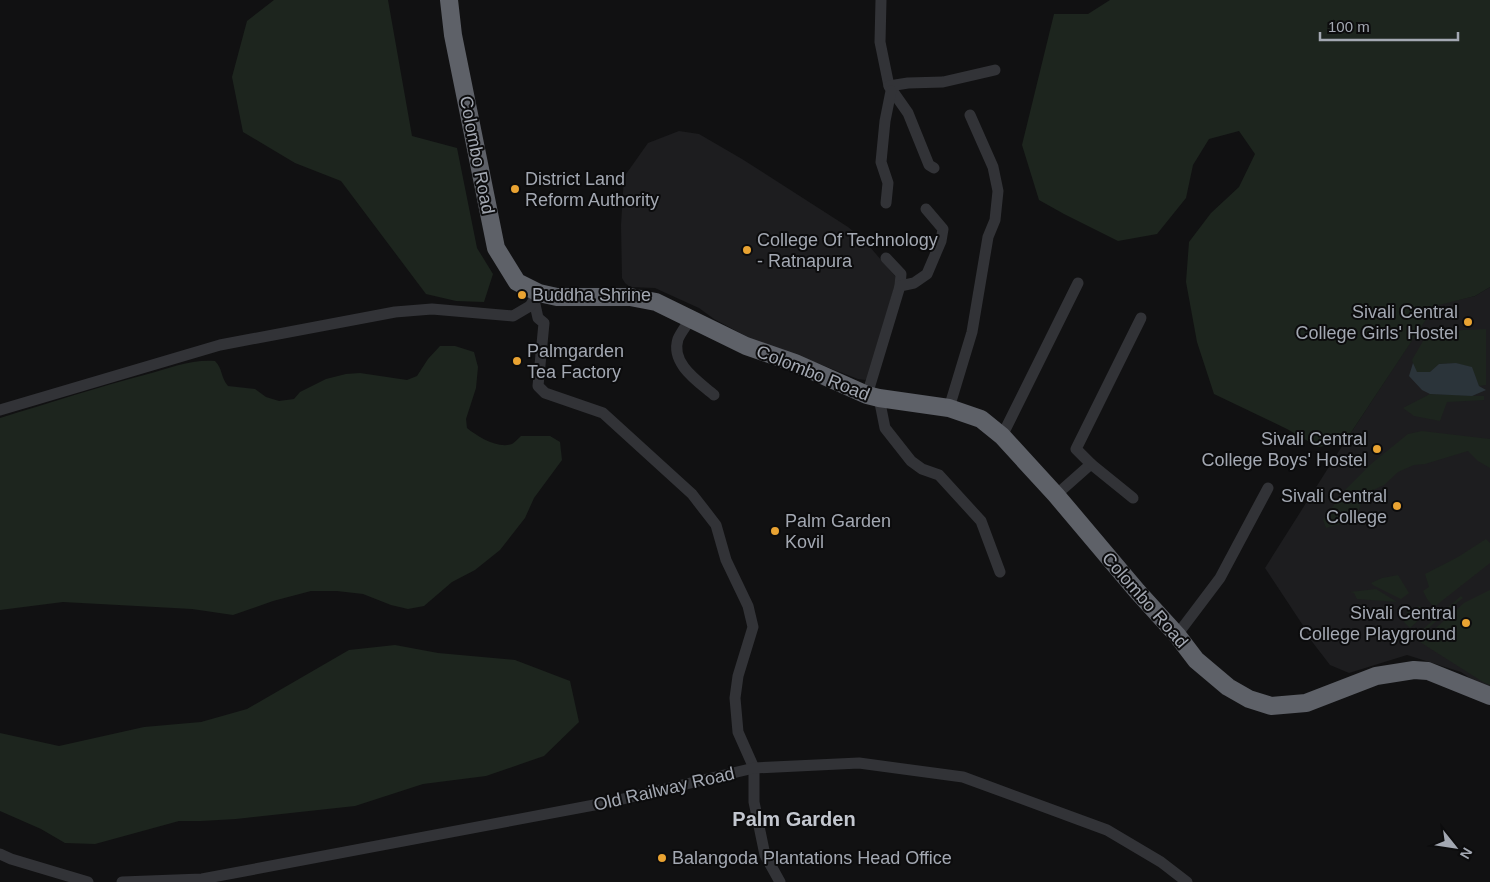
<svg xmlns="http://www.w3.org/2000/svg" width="1490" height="882" font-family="Helvetica,sans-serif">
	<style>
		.built { fill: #1d1d1f }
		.green { fill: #1d251e }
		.water { fill: #2b343a }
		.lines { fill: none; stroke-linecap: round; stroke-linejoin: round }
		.minor { stroke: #323337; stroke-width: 11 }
		.highway { stroke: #5e6168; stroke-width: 18 }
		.poi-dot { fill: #e9a332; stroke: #0c0c0d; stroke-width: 2 }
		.labels { text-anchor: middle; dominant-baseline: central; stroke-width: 4; stroke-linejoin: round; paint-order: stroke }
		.street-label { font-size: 18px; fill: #a3a8b2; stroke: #0c0c0d }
		.poi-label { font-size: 18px; fill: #a3a8b2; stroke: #0c0c0d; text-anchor: start }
		.quarter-label { font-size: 20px; font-weight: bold; fill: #c3c7cf; stroke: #0c0c0d }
	</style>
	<rect width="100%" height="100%" fill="#111112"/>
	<g class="built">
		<path d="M 679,131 L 699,134 L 742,159 L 848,227 L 863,239 L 895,276 L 895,284 L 869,378 L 865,380 L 858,379 L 796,355 L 768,348 L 714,319 L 699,308 L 679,299 L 655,288 L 630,287 L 625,283 L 622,278 L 621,225 L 624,177 L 648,143 Z"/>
		<path d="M 1490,287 L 1490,692 L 1461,672 L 1407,655 L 1349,673 L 1330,665 L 1310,639 L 1304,627 L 1265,568 L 1344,443 L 1435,305 L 1475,296 Z"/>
	</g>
	<g class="green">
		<path d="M 274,0 L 388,0 L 412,136 L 457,148 L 477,248 L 493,274 L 484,302 L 456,301 L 426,294 L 341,181 L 295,163 L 243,132 L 232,77 L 247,21 Z"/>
		<path d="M 1110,0 L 1490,0 L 1490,287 L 1475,296 L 1435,306 L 1344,443 L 1318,447 L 1287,429 L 1214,394 L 1197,342 L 1186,282 L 1189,242 L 1211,213 L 1239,187 L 1255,154 L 1239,131 L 1209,139 L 1193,165 L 1186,198 L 1157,234 L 1118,241 L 1064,214 L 1039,200 L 1022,145 L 1054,14 L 1088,14 Z"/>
		<path d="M 1486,329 L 1486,385 L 1479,386 L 1471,367 L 1455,363 L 1439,364 L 1430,372 L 1416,372 L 1412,360 L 1426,336 L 1463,330 Z"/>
		<path d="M 440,346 L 455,346 L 474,352 L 478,367 L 476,388 L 466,419 L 467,428 C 478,437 498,449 512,444 C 515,442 519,438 521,436 L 550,436 L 560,442 L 562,460 L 534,498 L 525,518 L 500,550 L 475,570 L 452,582 L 424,606 L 408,609 L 391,605 L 363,594 L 337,591 L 311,591 L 273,601 L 233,615 L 192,609 L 63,602 L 0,610 L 0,418 C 49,403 98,387 148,374 C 169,368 193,359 215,361 C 223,369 220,376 228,386 L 255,389 L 266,397 L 279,401 L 294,399 L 300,392 L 326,379 L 346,374 L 360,373 L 407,380 L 417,376 L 428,359 Z"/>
		<path d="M 1430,394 L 1484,396 L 1484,400 L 1447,402 L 1440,421 L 1414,416 L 1403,408 Z"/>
		<path d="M 1422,431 L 1490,439 L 1490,468 L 1478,461 L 1468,451 L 1425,464 L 1414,465 L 1398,472 L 1384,485 L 1363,495 L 1358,514 L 1344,523 L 1326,528 L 1323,520 L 1345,490 L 1371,464 L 1408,434 Z"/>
		<path d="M 1486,539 L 1490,543 L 1490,563 L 1434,607 L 1427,599 L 1423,591 L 1429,587 L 1425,574 L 1458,557 Z"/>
		<path d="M 1398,575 L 1409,593 L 1401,599 L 1373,585 L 1371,583 L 1382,578 Z"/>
		<path d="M 1376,589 L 1397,602 L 1357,599 L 1354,593 L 1350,592 Z"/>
		<path d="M 1490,590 L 1490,685 L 1483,682 L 1420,642 L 1464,603 Z"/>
		<path d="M 1461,596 L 1463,598 L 1450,608 L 1416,640 L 1414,637 Z"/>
		<path d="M 1420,606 L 1425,614 L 1410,628 L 1404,622 L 1407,614 L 1406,608 L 1414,608 Z"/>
		<path d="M 395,645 L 438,653 L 515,660 L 570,681 L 579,722 L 544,756 L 486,776 L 423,784 L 355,806 L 236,819 L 201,821 L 179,821 L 95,844 L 65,843 L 41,829 L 0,811 L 0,733 L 59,746 L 144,727 L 201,722 L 247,709 L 349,650 Z"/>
	</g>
	<path class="water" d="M 1413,363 L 1417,372 L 1430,372 L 1439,364 L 1456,363 L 1472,367 L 1479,386 L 1486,390 L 1472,396 L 1430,394 L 1422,390 L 1409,376 Z"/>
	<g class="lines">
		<g class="minor">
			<path d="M 881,0 L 880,42 L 889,86 L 908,113 L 929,165 L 934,168"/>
			<path d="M 889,86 L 908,83 L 943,82 L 995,70"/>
			<path d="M 886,203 L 888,183 L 881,162 L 885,121 L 891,91"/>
			<path d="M 886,258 L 901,274 L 900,286"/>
			<path d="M 534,300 L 538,318 L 544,323 L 538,386 L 545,393 L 603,413 L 692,494 L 716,525 L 726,560 L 748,606 L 753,627 L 738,676 L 735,698 L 738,732 L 754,768 L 754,802 L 765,855 L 780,882"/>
			<path d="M 690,319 C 687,325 681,332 678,339 C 670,364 699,382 714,395"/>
			<path d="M 867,395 L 900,286 L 914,283 L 927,274 L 941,241 L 943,229 L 926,209"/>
			<path d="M 879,398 L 885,428 L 911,461 L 922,469 L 939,475 L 981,521 L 1000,572"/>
			<path d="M 949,408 L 972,332 L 988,237 L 995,220 L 998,191 L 993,167 L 970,115"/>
			<path d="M 0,410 L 220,345 L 395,312 L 432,309 L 513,316 L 530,306 L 537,295"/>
			<path d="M 1002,436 L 1078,283"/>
			<path d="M 1056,495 L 1091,464"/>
			<path d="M 1133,498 L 1091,464 L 1076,449 L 1141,318"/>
			<path d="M 1177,635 L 1220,578 L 1268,488"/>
			<path d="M 0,854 L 11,859 L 88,882"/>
			<path d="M 122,882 L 202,879 L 610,802 L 754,768 L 859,763 L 963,777 L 1107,830 L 1161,862 L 1187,882"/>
		</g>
		<path class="highway" d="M 449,0 L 453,35 L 496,248 L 517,282 L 539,293 L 557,297 L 630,297 L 656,302 L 746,346 L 795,363 L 867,395 L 879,398 L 949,408 L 981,419 L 1002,436 L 1056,495 L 1137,591 L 1177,635 L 1196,660 L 1228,687 L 1249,699 L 1271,706 L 1306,703 L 1376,676 L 1414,670 L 1428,671 L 1490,696"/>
	</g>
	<g class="poi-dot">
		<circle cx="515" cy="189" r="5"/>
		<circle cx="747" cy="250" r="5"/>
		<circle cx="522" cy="295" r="5"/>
		<circle cx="1468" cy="322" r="5"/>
		<circle cx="517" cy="361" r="5"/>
		<circle cx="1377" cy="449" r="5"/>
		<circle cx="1397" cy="506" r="5"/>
		<circle cx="775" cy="531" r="5"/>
		<circle cx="1466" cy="623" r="5"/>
		<circle cx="662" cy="858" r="5"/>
	</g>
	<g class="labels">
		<g class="street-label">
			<text transform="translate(477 155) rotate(79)">Colombo Road</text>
			<text transform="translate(813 373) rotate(22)">Colombo Road</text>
			<text transform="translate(1145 600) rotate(49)">Colombo Road</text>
			<text transform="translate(664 789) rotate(-13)">Old Railway Road</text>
		</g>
		<g class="poi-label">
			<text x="525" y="179">District Land<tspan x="525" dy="21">Reform Authority</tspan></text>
			<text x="757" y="240">College Of Technology<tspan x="757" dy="21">- Ratnapura</tspan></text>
			<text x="532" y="295">Buddha Shrine</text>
			<text x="1458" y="312" text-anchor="end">Sivali Central<tspan x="1458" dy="21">College Girls' Hostel</tspan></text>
			<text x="527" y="351">Palmgarden<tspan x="527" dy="21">Tea Factory</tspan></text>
			<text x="1367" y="439" text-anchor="end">Sivali Central<tspan x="1367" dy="21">College Boys' Hostel</tspan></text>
			<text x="1387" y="496" text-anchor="end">Sivali Central<tspan x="1387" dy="21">College</tspan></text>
			<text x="785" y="521">Palm Garden<tspan x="785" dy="21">Kovil</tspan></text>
			<text x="1456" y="613" text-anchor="end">Sivali Central<tspan x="1456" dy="21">College Playground</tspan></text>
			<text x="672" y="858">Balangoda Plantations Head Office</text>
		</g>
		<g class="quarter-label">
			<text x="794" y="819">Palm Garden</text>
		</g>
	</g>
	<g transform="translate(1455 847) rotate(120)" stroke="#0c0c0d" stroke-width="4" paint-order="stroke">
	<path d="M0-4L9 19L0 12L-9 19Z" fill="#a3a8b2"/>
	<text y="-8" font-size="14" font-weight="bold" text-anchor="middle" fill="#a3a8b2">N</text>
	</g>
	<path d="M1320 32v8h138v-8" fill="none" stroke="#a3a8b2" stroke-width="2.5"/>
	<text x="1328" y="32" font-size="15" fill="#a3a8b2" stroke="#0c0c0d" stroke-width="4" paint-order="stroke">100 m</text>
</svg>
